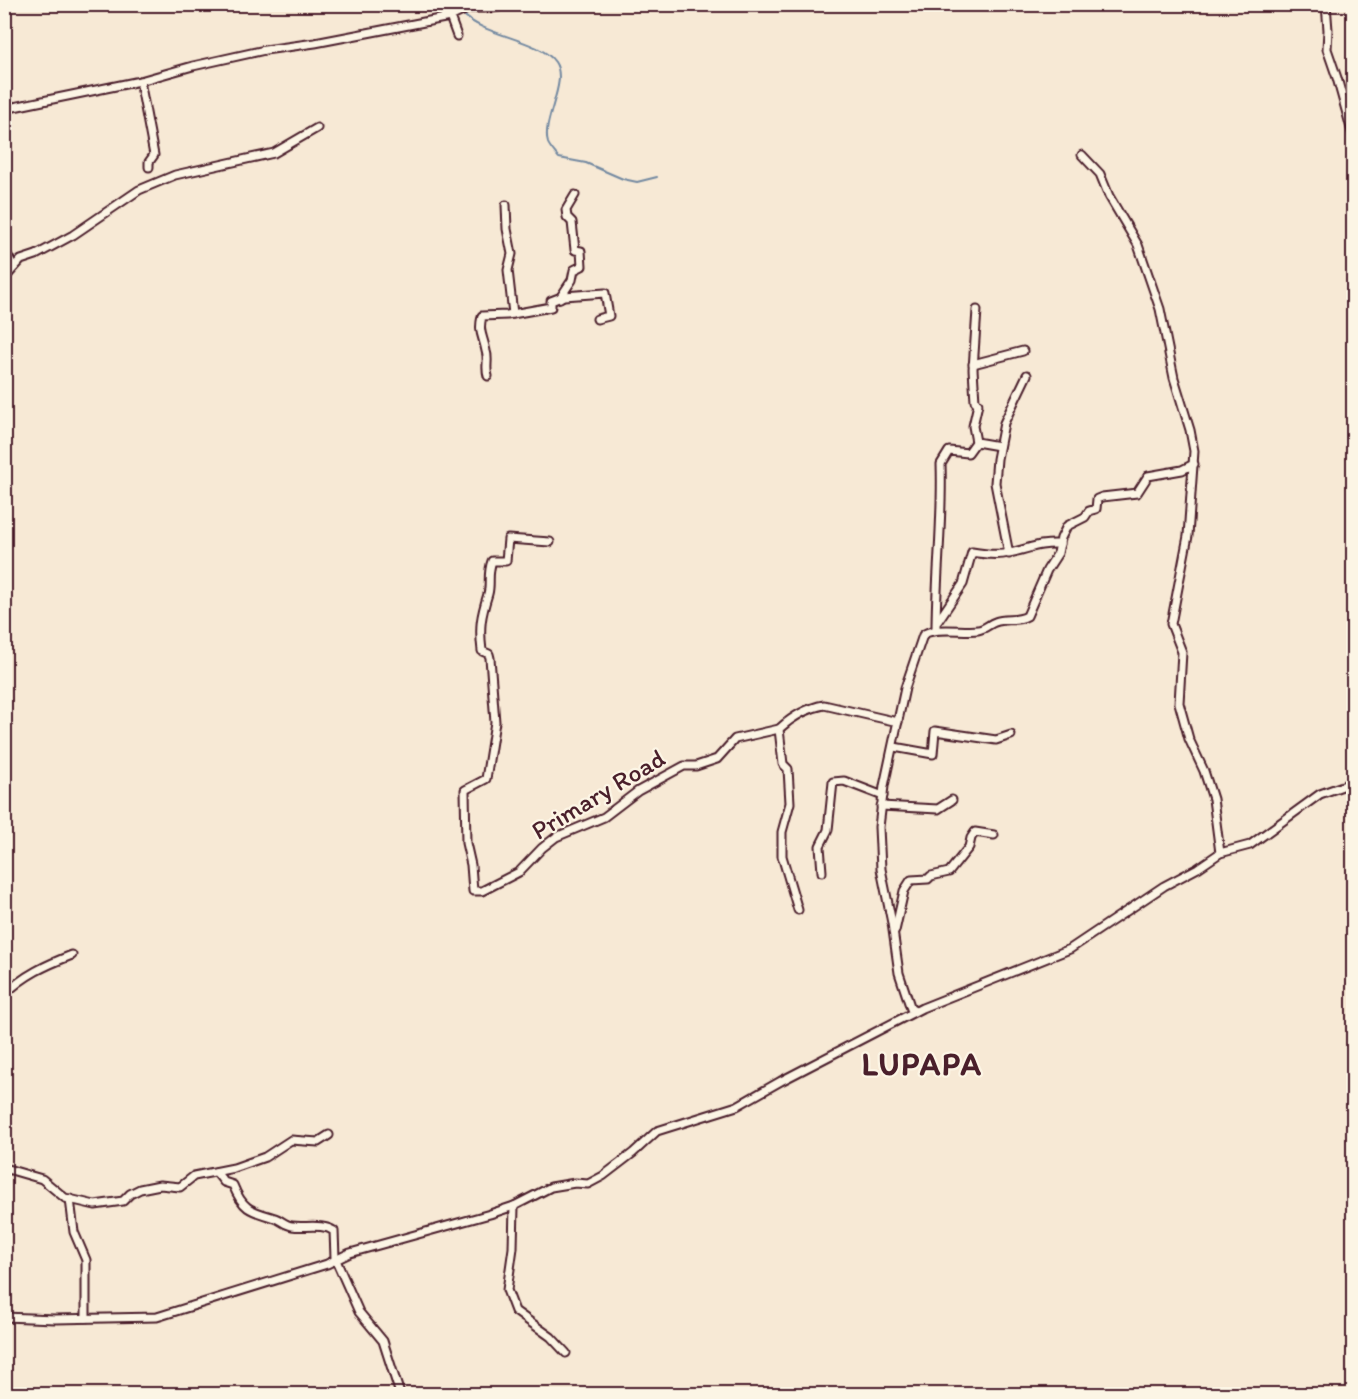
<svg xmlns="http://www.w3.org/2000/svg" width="1358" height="1399" font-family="Itim,sans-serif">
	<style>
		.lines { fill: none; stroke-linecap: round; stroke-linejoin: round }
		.stream { stroke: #7389a1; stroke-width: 2 }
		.street-casing { stroke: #4a1f2b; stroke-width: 11 }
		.street { stroke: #fcf5e5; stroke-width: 7 }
		.labels { text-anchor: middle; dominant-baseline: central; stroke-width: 4.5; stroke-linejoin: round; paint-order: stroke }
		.street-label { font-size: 26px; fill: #4a1f2b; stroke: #fcf5e5 }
		.district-label { font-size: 32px; font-weight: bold; letter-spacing: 1.5px; fill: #4a1f2b; stroke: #fcf5e5 }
	</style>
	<rect width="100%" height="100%" fill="#f7e9d5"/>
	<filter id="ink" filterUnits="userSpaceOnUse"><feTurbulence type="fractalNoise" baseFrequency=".0167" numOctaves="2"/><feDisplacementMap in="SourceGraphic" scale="12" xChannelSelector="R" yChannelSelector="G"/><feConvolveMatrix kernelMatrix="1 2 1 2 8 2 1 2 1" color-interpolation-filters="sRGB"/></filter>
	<g filter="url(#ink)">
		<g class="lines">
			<g class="stream">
				<path d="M 451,4 L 459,10"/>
				<path d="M 463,14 C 483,36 539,39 555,62 C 569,82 541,120 548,143 C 550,148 556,154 559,158 L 586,163 L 623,179 L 637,182 L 657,177"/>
			</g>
			<defs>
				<g id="street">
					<path d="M 1326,4 L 1328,30 L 1327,49 L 1337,78 L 1354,139"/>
					<path d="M 450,17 L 457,36"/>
					<path d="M 4,109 L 140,81"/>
					<path d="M 1082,155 L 1100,174 L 1109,196 L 1138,245 L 1160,309 L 1174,378 L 1190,430 L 1194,451 L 1188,536 L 1171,624 L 1182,652 L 1179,703 L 1189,739 L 1204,771 L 1213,799 L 1220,853"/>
					<path d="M 149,167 L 149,162 L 154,155 L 140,81 L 193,66 L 265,50 L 315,43 L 450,17 L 469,8 L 492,8 L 515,4"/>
					<path d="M 506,205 L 507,229 L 512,254 L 508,270 L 513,314"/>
					<path d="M 4,249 L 14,267"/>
					<path d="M 4,279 L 21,260 L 36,255 L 73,235 L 139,190 L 175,175 L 274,153 L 317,128"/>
					<path d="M 560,298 L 572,280 L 574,270 L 582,266 L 581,251 L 575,250 L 572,222 L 567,217 L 566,210 L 575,195"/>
					<path d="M 973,364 L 1023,351"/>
					<path d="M 488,376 C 485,368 489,359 486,351 C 483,335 478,333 482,316 L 507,315 L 551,307 L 551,301 L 564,296 L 605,293 L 609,316 L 597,319"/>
					<path d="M 976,442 L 973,426 L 978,404 L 975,401 L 973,369 L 977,310"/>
					<path d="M 550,542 L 508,539 L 506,561 L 492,561 C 487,574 491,584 488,594 C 481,616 479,627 482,651 L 489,654 L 490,658 L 495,722 L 486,779 L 465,790 L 466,843 L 471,865 L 473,891 L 482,891 L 519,872 L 542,848 L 556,837 L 604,817 L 638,791 L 684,766 L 696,766 L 717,759 L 735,739 L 779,729"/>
					<path d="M 1009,554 L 995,483 L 997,459 L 1004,423 L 1027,375"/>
					<path d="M 938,621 L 963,584 L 972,552 C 984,554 997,556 1009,553 C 1029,549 1038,543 1060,544"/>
					<path d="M 936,630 C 936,575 943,519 941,464 L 949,451 L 968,453 L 976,442 L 999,446"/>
					<path d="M 894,747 L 933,754 L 935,731 L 996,740 L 1011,735"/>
					<path d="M 881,806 L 938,809 L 952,800"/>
					<path d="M 822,872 L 820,846 L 828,830 L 833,782 L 844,781 L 883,796"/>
					<path d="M 798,910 L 782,856 L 782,832 L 790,803 L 788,769 L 783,764 L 779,729 C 791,718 807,708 824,705 L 898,722"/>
					<path d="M 895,931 L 904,891 L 911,880 L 928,879 L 931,876 L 949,872 L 969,847 L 971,838 L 975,832 L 994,835"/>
					<path d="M 4,995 C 24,975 46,965 72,955"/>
					<path d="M 915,1011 L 911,1009 L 899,973 L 892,923 L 881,869 L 879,827 L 884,786 L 905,688 L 923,635 C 933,626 964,632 978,630 C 985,629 989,624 995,622 C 1006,618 1017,622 1027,616 L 1047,570 L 1058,553 L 1061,538 L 1067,526 L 1085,517 L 1089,511 L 1096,509 L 1097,499 L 1102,497 L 1137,493 L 1148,476 L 1182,470 L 1194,464"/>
					<path d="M 4,1168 L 42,1179 L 65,1198 L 95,1205 L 123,1201 L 130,1194 L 140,1189 L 160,1185 L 180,1187 L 194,1176 L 234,1168 L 265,1157 L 291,1140 L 318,1142 L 329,1135"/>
					<path d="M 216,1172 L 224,1182 L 233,1185 C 243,1210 251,1211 275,1218 C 281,1220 285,1225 292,1226 C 305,1228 322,1223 334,1231 L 335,1258 L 359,1312 L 383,1341 L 400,1394"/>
					<path d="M 70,1199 L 74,1232 L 86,1260 L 86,1318"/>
					<path d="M 514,1206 L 513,1248 L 507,1290 L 515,1311 L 551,1337 L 566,1353"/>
					<path d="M 4,1317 L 55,1319 L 157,1317 L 327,1264 L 350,1253 L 490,1214 L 514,1206 L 551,1187 L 575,1183 L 588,1184 L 603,1176 L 633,1153 L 657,1131 L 737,1106 L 781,1081 L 922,1008 L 1070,949 L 1164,886 L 1198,868 L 1220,853 L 1250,845 L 1320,794 L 1354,782"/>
				</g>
			</defs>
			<use href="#street" class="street-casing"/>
			<use href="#street" class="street"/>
		</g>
	</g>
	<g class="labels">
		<g class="street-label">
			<text transform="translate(598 794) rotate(-31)">Primary Road</text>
		</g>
		<g class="district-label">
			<text x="922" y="1064">LUPAPA</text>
		</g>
	</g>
	<rect width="1358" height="1399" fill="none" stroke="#fcf5e5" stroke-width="24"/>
	<rect x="12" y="12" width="1334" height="1375" fill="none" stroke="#4a1f2b" stroke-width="2" filter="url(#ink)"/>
</svg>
